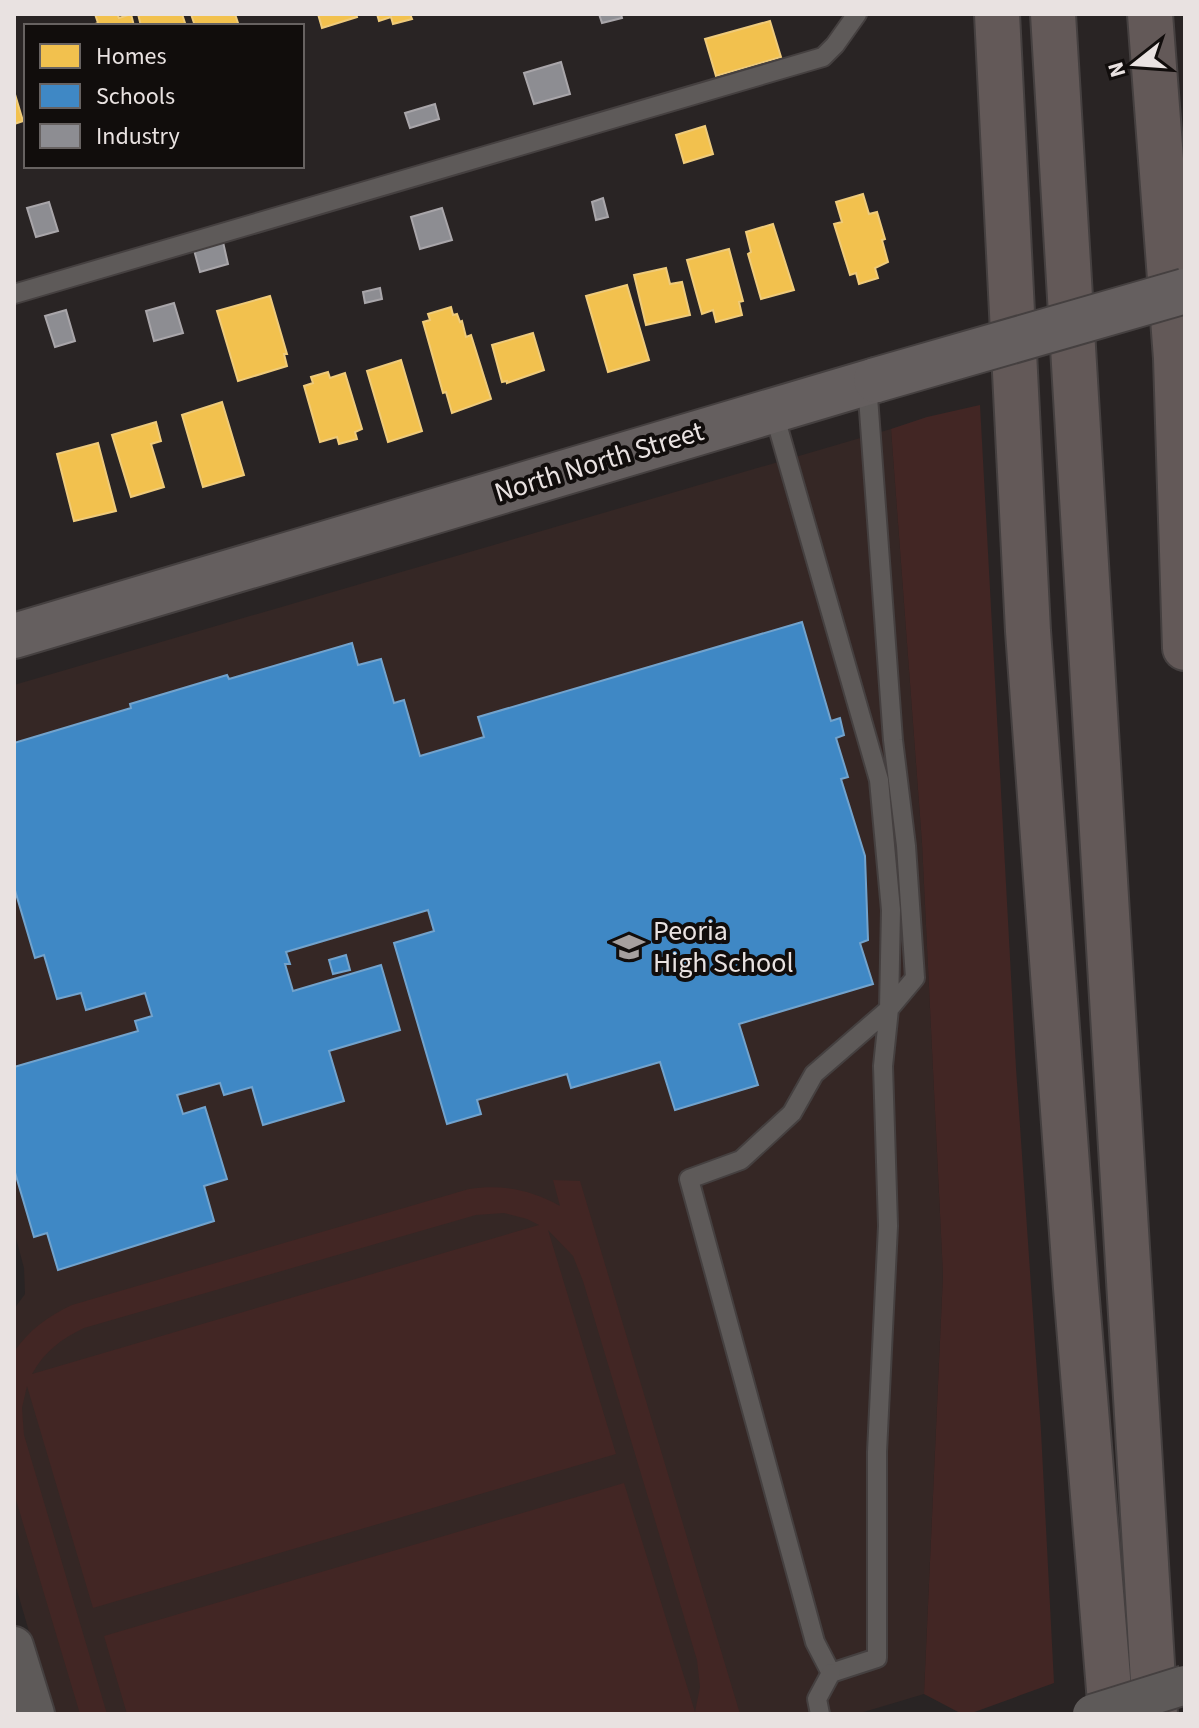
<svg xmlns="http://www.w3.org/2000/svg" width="1199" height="1728" font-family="'Source Sans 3',sans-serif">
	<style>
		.built { fill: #352725 }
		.green { fill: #422624; fill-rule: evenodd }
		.homes { fill: #f2c14e; stroke: #efcb7a; stroke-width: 2 }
		.schools { fill: #3f88c5; stroke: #72a3cd; stroke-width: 2 }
		.industry { fill: #8d8d92; stroke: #a9a6aa; stroke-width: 2 }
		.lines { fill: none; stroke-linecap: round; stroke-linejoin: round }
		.lane-casing { stroke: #454040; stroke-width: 22 }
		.street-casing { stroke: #454040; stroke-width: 42 }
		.secondary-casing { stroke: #454040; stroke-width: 48 }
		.highway-casing { stroke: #454040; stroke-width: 48 }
		.lane { stroke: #5e5a59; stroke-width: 18 }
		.street { stroke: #5e5a59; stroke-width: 38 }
		.secondary { stroke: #655f5f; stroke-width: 44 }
		.highway { stroke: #635958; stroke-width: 44 }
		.street-bridge-casing { stroke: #454040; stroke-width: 42; stroke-linecap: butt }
		.secondary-bridge-casing { stroke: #454040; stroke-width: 48; stroke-linecap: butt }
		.street-bridge { stroke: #5e5a59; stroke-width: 38 }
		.secondary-bridge { stroke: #655f5f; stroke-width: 44 }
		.labels { text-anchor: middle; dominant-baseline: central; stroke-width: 8; stroke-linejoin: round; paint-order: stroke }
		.street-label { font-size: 28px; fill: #e9e2e1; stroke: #110d0c }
		.poi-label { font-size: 28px; fill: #e9e2e1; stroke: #110d0c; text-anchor: start }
	</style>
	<rect width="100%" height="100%" fill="#292424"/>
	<path class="built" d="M 891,429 L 922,843 L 943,1275 L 924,1694 L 857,1714 L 53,1714 L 14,1580 L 14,1309 L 25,1294 L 24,1268 L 14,1231 L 14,685 Z"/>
	<g class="green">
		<path d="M 980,405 L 1016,1068 L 1041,1431 L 1054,1683 L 969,1714 L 962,1714 L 924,1694 L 943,1275 L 922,843 L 891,429 L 927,417 Z"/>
		<path d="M 553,1180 L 580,1181 L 740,1714 L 127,1714 L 104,1636 L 624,1483 L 695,1712 L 700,1687 L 697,1660 L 583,1281 L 573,1256 L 548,1230 L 616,1454 L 93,1608 L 27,1386 L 22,1408 L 24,1435 L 107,1714 L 80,1714 L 14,1493 L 14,1352 C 29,1330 48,1316 72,1305 L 469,1189 C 503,1184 531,1190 560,1206 ZM 504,1213 L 527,1219 L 539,1225 L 32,1374 C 44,1352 61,1339 84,1328 L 476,1215 Z"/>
	</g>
	<g class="homes">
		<path d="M 95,14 L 117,14 L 119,18 L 131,14 L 134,26 L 90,26 L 98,23 Z"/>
		<path d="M 138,14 L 182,14 L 186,26 L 141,26 Z"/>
		<path d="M 191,14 L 235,14 L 239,26 L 195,26 Z"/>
		<path d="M 318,14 L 356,14 L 357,17 L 322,28 Z"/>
		<path d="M 377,14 L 410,14 L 412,19 L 393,24 L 391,17 L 379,21 Z"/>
		<path d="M 770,21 L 781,57 L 716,76 L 705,39 Z"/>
		<path d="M 14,91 L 23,121 L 14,124 Z"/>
		<path d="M 705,126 L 713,154 L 684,163 L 676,135 Z"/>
		<path d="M 863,194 L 869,214 L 877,212 L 885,239 L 882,240 L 888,262 L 875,268 L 878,278 L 859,284 L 856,273 L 850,275 L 834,224 L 842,222 L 836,202 Z"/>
		<path d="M 773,224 L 794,290 L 761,299 L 748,254 L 751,252 L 746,232 Z"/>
		<path d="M 729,249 L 743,301 L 739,302 L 742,315 L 716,322 L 713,310 L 702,314 L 687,260 Z"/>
		<path d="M 666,268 L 670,284 L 682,282 L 690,315 L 646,325 L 634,275 Z"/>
		<path d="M 627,285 L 649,360 L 608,372 L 586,296 Z"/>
		<path d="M 270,296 L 287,354 L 284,354 L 287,366 L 238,381 L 217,311 Z"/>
		<path d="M 451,307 L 453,315 L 457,314 L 460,322 L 462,321 L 466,337 L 471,335 L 491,399 L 452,413 L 446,392 L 443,393 L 423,322 L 430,320 L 428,314 Z"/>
		<path d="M 533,333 L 544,370 L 507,383 L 507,381 L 502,382 L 492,345 Z"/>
		<path d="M 401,360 L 422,431 L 388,442 L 367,371 Z"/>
		<path d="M 328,372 L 330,378 L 345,373 L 362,429 L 355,432 L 357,439 L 339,444 L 337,437 L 320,442 L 304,386 L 313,383 L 311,377 Z"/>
		<path d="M 222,402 L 244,475 L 203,487 L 182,415 Z"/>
		<path d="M 156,422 L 161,441 L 151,444 L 164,487 L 131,497 L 112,435 Z"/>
		<path d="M 98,443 L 116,511 L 74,521 L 57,454 Z"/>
	</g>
	<g class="schools">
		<path d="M 802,622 L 831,721 L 840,718 L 844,735 L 836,738 L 848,777 L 841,779 L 865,856 L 868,940 L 860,943 L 873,984 L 739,1024 L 758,1085 L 675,1110 L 660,1062 L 571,1088 L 567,1074 L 477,1100 L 481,1114 L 447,1124 L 394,943 L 434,931 L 428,910 L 286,952 L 290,964 L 285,964 L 293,991 L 381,965 L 400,1030 L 329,1051 L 344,1101 L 263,1125 L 252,1087 L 224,1095 L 220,1083 L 177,1095 L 183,1114 L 205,1107 L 227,1179 L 204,1186 L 214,1221 L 58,1270 L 47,1233 L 34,1237 L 14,1169 L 14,1067 L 138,1031 L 135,1021 L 152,1016 L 145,993 L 86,1010 L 81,993 L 57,999 L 44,955 L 35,958 L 14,887 L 14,743 L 131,708 L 130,704 L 227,675 L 229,679 L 352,643 L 358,665 L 381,659 L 394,703 L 404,700 L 420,756 L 484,737 L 478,717 Z"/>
		<path d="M 346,955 L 350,970 L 333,974 L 329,960 Z"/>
	</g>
	<g class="industry">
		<path d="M 599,14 L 621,14 L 622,18 L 602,23 Z"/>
		<path d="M 561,62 L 570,94 L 534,104 L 524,73 Z"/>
		<path d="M 435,104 L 439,119 L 410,128 L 405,113 Z"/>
		<path d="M 603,198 L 608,217 L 596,220 L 592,202 Z"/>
		<path d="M 49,202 L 58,231 L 36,237 L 27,208 Z"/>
		<path d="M 442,208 L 452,240 L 420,249 L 411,217 Z"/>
		<path d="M 223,242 L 228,264 L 200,272 L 194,250 Z"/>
		<path d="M 380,288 L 382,299 L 365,303 L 363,292 Z"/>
		<path d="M 174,303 L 183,333 L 154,341 L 146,311 Z"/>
		<path d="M 66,310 L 75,341 L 55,347 L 45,316 Z"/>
	</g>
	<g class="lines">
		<defs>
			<g id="lane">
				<path d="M 14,294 L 823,57 L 835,45 L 857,14"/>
				<path d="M 773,410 L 879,780 L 891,910 L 889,1009 L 814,1074 L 792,1113 L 741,1160 L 689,1179 L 815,1642 L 831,1673 L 877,1658 L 877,1452 L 888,1226 L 883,1066 L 889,1009 L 915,978 L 906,846 L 893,740 L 867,383"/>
				<path d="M 820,1714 L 817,1699 L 831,1673"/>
			</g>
			<path id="street" d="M 14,1646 L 35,1714"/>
			<path id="secondary" d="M 14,636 L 876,380"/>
			<g id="highway">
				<path d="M 997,14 L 1028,631 L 1076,1288 L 1111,1714"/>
				<path d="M 1053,14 L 1155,1714"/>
				<path d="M 1150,14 L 1176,358 L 1185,648"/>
			</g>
		</defs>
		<use href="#lane" class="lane-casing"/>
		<use href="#street" class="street-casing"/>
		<use href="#secondary" class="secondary-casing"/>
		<use href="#highway" class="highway-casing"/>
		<use href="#lane" class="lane"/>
		<use href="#street" class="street"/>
		<use href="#secondary" class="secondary"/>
		<use href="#highway" class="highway"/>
		<defs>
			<path id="street-bridge" d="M 1092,1714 L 1185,1685"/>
			<path id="secondary-bridge" d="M 876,380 L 1185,291"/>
		</defs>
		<use href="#street-bridge" class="street-bridge-casing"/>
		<use href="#secondary-bridge" class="secondary-bridge-casing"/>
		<use href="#street-bridge" class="street-bridge"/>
		<use href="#secondary-bridge" class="secondary-bridge"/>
	</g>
	<defs>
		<symbol id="school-bare" viewBox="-9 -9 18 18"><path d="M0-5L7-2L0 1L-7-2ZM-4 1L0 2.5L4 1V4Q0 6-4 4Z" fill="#a6a09f" stroke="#110d0c" stroke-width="2.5" paint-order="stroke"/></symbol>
	</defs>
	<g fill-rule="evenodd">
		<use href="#school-bare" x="607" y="925" width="44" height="44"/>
	</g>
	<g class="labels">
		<g class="street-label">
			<text transform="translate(599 462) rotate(-17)">North North Street</text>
		</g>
		<g class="poi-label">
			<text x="653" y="931">Peoria<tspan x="653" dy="32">High School</tspan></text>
		</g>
	</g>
	<rect width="1199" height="1728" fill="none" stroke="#e9e2e1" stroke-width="32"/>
	<rect x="24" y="24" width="280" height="144" fill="#110d0c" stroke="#676261" stroke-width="2"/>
	<rect x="40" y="44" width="40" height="24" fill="#f2c14e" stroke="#676261" stroke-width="2"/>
	<text x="96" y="64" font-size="24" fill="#e9e2e1">Homes</text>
	<rect x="40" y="84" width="40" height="24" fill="#3f88c5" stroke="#676261" stroke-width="2"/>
	<text x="96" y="104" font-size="24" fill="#e9e2e1">Schools</text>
	<rect x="40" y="124" width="40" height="24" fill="#8d8d92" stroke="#676261" stroke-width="2"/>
	<text x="96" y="144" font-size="24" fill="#e9e2e1">Industry</text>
	<g transform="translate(1135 64) rotate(253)" stroke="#110d0c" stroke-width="6" paint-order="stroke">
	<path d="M0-6L14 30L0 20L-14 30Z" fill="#e9e2e1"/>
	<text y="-12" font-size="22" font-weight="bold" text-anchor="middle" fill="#e9e2e1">N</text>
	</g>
</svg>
